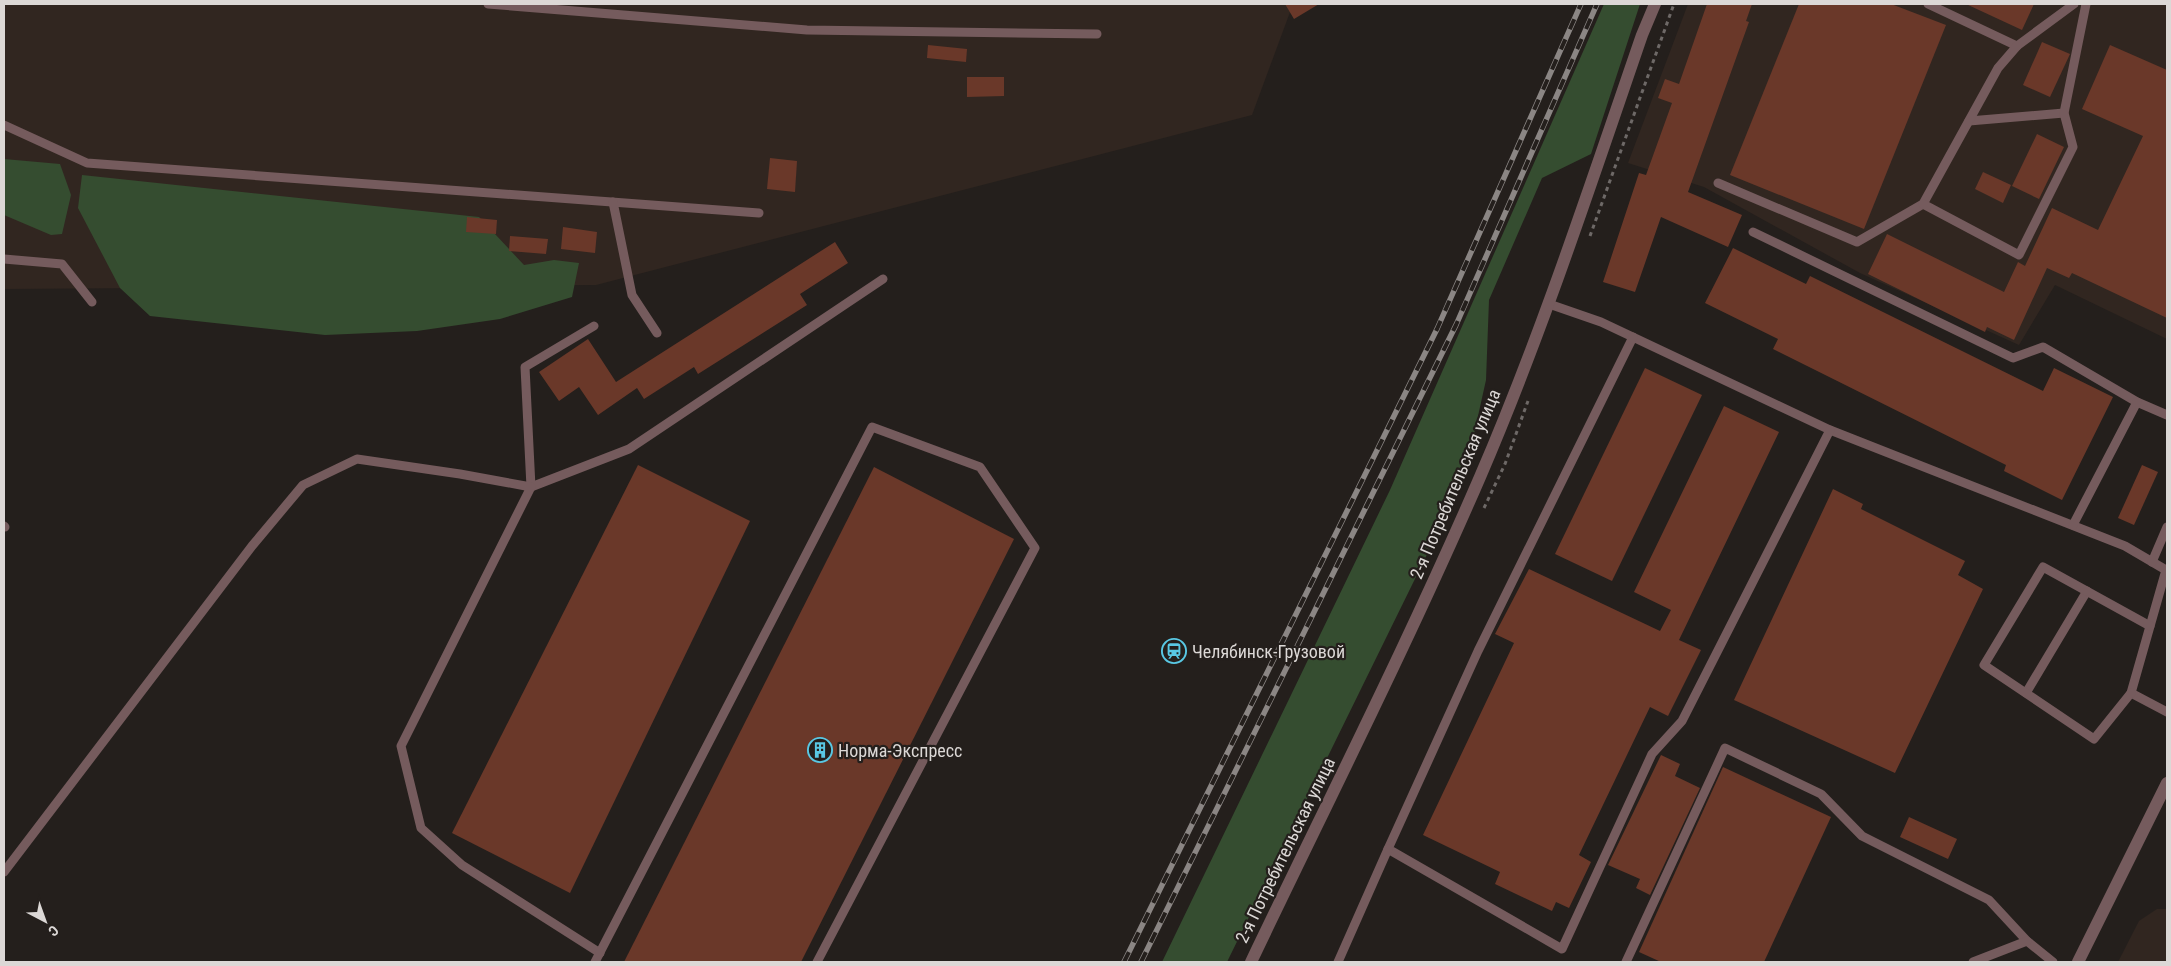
<svg xmlns="http://www.w3.org/2000/svg" width="2171" height="966" font-family="'Roboto Condensed',sans-serif">
	<style>
		.built { fill: #312620 }
		.green { fill: #354d30 }
		.building { fill: #6a3829 }
		.lines { fill: none; stroke-linecap: round; stroke-linejoin: round }
		.path { stroke: #6e6967; stroke-width: 3; stroke-dasharray: 4 4; stroke-linecap: butt }
		.service { stroke: #755b5d; stroke-width: 9 }
		.minor { stroke: #755b5d; stroke-width: 12 }
		.tertiary { stroke: #755b5d; stroke-width: 12 }
		.rail-casing { stroke: #8b8684; stroke-width: 5.5 }
		.rail { stroke: #241f1c; stroke-width: 4; stroke-dasharray: 11; stroke-linecap: butt }
		.labels { text-anchor: middle; dominant-baseline: central; stroke-width: 4.5; stroke-linejoin: round; paint-order: stroke }
		.street-label { font-size: 18px; fill: #dcd8d6; stroke: #241f1c }
		.poi-label { font-size: 18px; fill: #dcd8d6; stroke: #241f1c; text-anchor: start }
	</style>
	<rect width="100%" height="100%" fill="#241f1c"/>
	<g class="built">
		<path d="M 4,4 L 1293,4 L 1252,115 L 596,285 L 4,289 Z"/>
		<path d="M 1688,4 L 2167,4 L 2167,339 L 2055,285 L 2019,345 L 1860,273 L 1704,187 L 1628,163 Z"/>
		<path d="M 2157,909 L 2167,909 L 2167,962 L 2118,962 L 2139,921 Z"/>
	</g>
	<g class="green">
		<path d="M 1604,4 L 1640,4 L 1591,154 L 1542,178 L 1489,300 L 1486,380 L 1464,479 L 1227,962 L 1162,962 L 1390,490 Z"/>
		<path d="M 4,159 L 60,164 L 71,195 L 62,234 L 51,235 L 4,215 Z"/>
		<path d="M 82,175 L 479,217 L 524,265 L 554,260 L 579,263 L 572,297 L 500,319 L 417,331 L 325,335 L 150,316 L 120,288 L 78,208 Z"/>
	</g>
	<g class="building">
		<path d="M 1285,4 L 1319,4 L 1294,19 Z"/>
		<path d="M 1707,4 L 1752,4 L 1746,21 L 1749,22 L 1688,192 L 1742,215 L 1728,247 L 1661,217 L 1635,292 L 1603,282 L 1639,173 L 1646,175 L 1672,103 L 1658,98 L 1665,79 L 1679,84 Z"/>
		<path d="M 1799,4 L 1891,4 L 1946,25 L 1864,229 L 1730,175 Z"/>
		<path d="M 1966,4 L 2034,4 L 2022,30 Z"/>
		<path d="M 2042,42 L 2070,54 L 2050,97 L 2023,85 Z"/>
		<path d="M 928,45 L 967,49 L 966,62 L 927,58 Z"/>
		<path d="M 2110,45 L 2167,70 L 2167,318 L 2072,273 L 2069,278 L 2047,268 L 2014,340 L 1987,327 L 1985,332 L 1868,274 L 1887,234 L 2004,292 L 2018,262 L 2025,266 L 2052,208 L 2098,230 L 2143,136 L 2082,109 Z"/>
		<path d="M 967,77 L 1004,77 L 1004,96 L 967,97 Z"/>
		<path d="M 2037,134 L 2064,147 L 2039,199 L 2012,186 Z"/>
		<path d="M 770,158 L 797,161 L 795,192 L 767,189 Z"/>
		<path d="M 1983,172 L 2011,185 L 2003,203 L 1975,189 Z"/>
		<path d="M 467,217 L 497,220 L 496,234 L 466,232 Z"/>
		<path d="M 563,227 L 597,232 L 595,253 L 561,249 Z"/>
		<path d="M 510,236 L 548,239 L 546,254 L 509,251 Z"/>
		<path d="M 835,242 L 848,263 L 800,294 L 807,305 L 698,374 L 694,367 L 644,399 L 637,388 L 598,415 L 579,387 L 559,401 L 539,372 L 588,339 L 616,382 Z"/>
		<path d="M 1733,248 L 1806,284 L 1810,276 L 2043,391 L 2054,368 L 2113,397 L 2062,500 L 2004,471 L 2006,465 L 1773,349 L 1778,339 L 1705,303 Z"/>
		<path d="M 1645,368 L 1702,395 L 1612,581 L 1555,554 Z"/>
		<path d="M 1724,406 L 1779,432 L 1679,640 L 1701,650 L 1668,716 L 1650,707 L 1579,855 L 1591,862 L 1569,908 L 1556,902 L 1552,911 L 1495,884 L 1500,872 L 1423,835 L 1514,643 L 1495,634 L 1529,569 L 1660,631 L 1671,610 L 1634,592 Z"/>
		<path d="M 638,465 L 750,521 L 570,893 L 452,833 Z"/>
		<path d="M 2142,465 L 2158,472 L 2134,525 L 2118,518 Z"/>
		<path d="M 874,467 L 1014,539 L 801,962 L 624,962 Z"/>
		<path d="M 1833,489 L 1863,504 L 1861,509 L 1965,561 L 1958,575 L 1983,589 L 1895,773 L 1734,700 Z"/>
		<path d="M 1661,755 L 1680,764 L 1675,776 L 1700,788 L 1650,895 L 1636,888 L 1640,879 L 1608,865 Z"/>
		<path d="M 1723,767 L 1831,817 L 1764,962 L 1661,962 L 1639,952 Z"/>
		<path d="M 1909,817 L 1957,839 L 1948,859 L 1900,837 Z"/>
	</g>
	<g class="lines">
		<g class="path">
			<path d="M 1590,236 L 1674,4"/>
			<path d="M 1484,508 L 1505,464 L 1528,401"/>
		</g>
		<g class="service">
			<path d="M 488,4 L 807,30 L 1097,34"/>
			<path d="M 1928,4 L 2017,46"/>
			<path d="M 1969,121 L 2064,113"/>
			<path d="M 4,125 L 87,163 L 759,213"/>
			<path d="M 1718,183 L 1857,242 L 1923,204 L 1998,68 L 2017,46 L 2074,4"/>
			<path d="M 613,202 L 632,295 L 657,333"/>
			<path d="M 1923,204 L 2019,255 L 2073,147 L 2064,113 L 2086,4"/>
			<path d="M 1753,232 L 2013,358 L 2043,347 L 2137,402 L 2167,415"/>
			<path d="M 4,259 L 62,264 L 92,302"/>
			<path d="M 1549,304 L 1601,322 L 1830,430 L 2125,546 L 2166,570 L 2131,693 L 2167,712"/>
			<path d="M 594,326 L 525,367 L 531,487 L 629,449 L 883,279"/>
			<path d="M 1633,337 L 1478,651 L 1388,849 L 1562,949 L 1652,754 L 1682,721 L 1830,430"/>
			<path d="M 2073,525 L 2137,402"/>
			<path d="M 4,526 L 5,527"/>
			<path d="M 2152,562 L 2167,527"/>
			<path d="M 2026,693 L 2087,591"/>
			<path d="M 2131,693 L 2094,739 L 1984,665 L 2043,567 L 2150,626"/>
			<path d="M 4,872 L 252,546 L 303,485 L 357,459 L 460,474 L 531,487 L 401,746 L 421,828 L 462,865 L 600,953"/>
			<path d="M 595,962 L 872,427 L 980,467 L 1035,548 L 817,962"/>
			<path d="M 1338,962 L 1388,849"/>
			<path d="M 1626,962 L 1725,748 L 1821,794 L 1862,836 L 1989,900 L 2027,941 L 2053,962"/>
			<path d="M 1973,962 L 2027,941"/>
		</g>
		<path class="minor" d="M 2078,962 L 2167,783"/>
		<path class="tertiary" d="M 1251,962 C 1328,801 1409,641 1480,477 C 1542,333 1591,183 1642,35 L 1655,4"/>
		<defs>
			<g id="rail">
				<path d="M 1124,962 L 1437,329 L 1581,4"/>
				<path d="M 1141,962 L 1456,325 L 1597,4"/>
			</g>
		</defs>
		<use href="#rail" class="rail-casing"/>
		<use href="#rail" class="rail"/>
	</g>
	<defs>
		<symbol id="station-ring" viewBox="-11 -11 22 22"><circle r="9.5" fill="#241f1c" stroke="#59c8e4" stroke-width="1.5"/><path d="M-3-6H3Q5-6 5-4V2Q5 4 3 4L4.5 6H3L1.5 4h-3L-3 6H-4.5L-3 4Q-5 4-5 2V-4Q-5-6-3-6ZM-3.5-4v3h7v-3ZM-3.5 1v1.5H-2V1ZM2 1v1.5H3.5V1Z" fill="#59c8e4"/></symbol>
		<symbol id="building-ring" viewBox="-11 -11 22 22"><circle r="9.5" fill="#241f1c" stroke="#59c8e4" stroke-width="1.5"/><path d="M-4-6H4V6H1V3H-1V6H-4ZM-2.5-4.3h1.7v1.8h-1.7ZM.8-4.3h1.7v1.8H.8ZM-2.5-1h1.7V.8h-1.7ZM.8-1h1.7V.8H.8Z" fill="#59c8e4"/></symbol>
	</defs>
	<g fill-rule="evenodd">
		<use href="#station-ring" x="1160" y="637" width="28" height="28"/>
		<use href="#building-ring" x="806" y="736" width="28" height="28"/>
	</g>
	<g class="labels">
		<g class="street-label">
			<text transform="translate(1455 484) rotate(-67)">2-я Потребительская улица</text>
			<text transform="translate(1285 850) rotate(-64)">2-я Потребительская улица</text>
		</g>
		<g class="poi-label">
			<text x="1192" y="651">Челябинск-Грузовой</text>
			<text x="838" y="750">Норма-Экспресс</text>
		</g>
	</g>
	<rect width="2171" height="966" fill="none" stroke="#dcd8d6" stroke-width="10"/>
	<g transform="translate(45 921) rotate(139)" stroke="#241f1c" stroke-width="4" paint-order="stroke">
	<path d="M0-4L9 19L0 12L-9 19Z" fill="#dcd8d6"/>
	<text y="-8" font-size="14" font-weight="bold" text-anchor="middle" fill="#dcd8d6">С</text>
	</g>
</svg>
